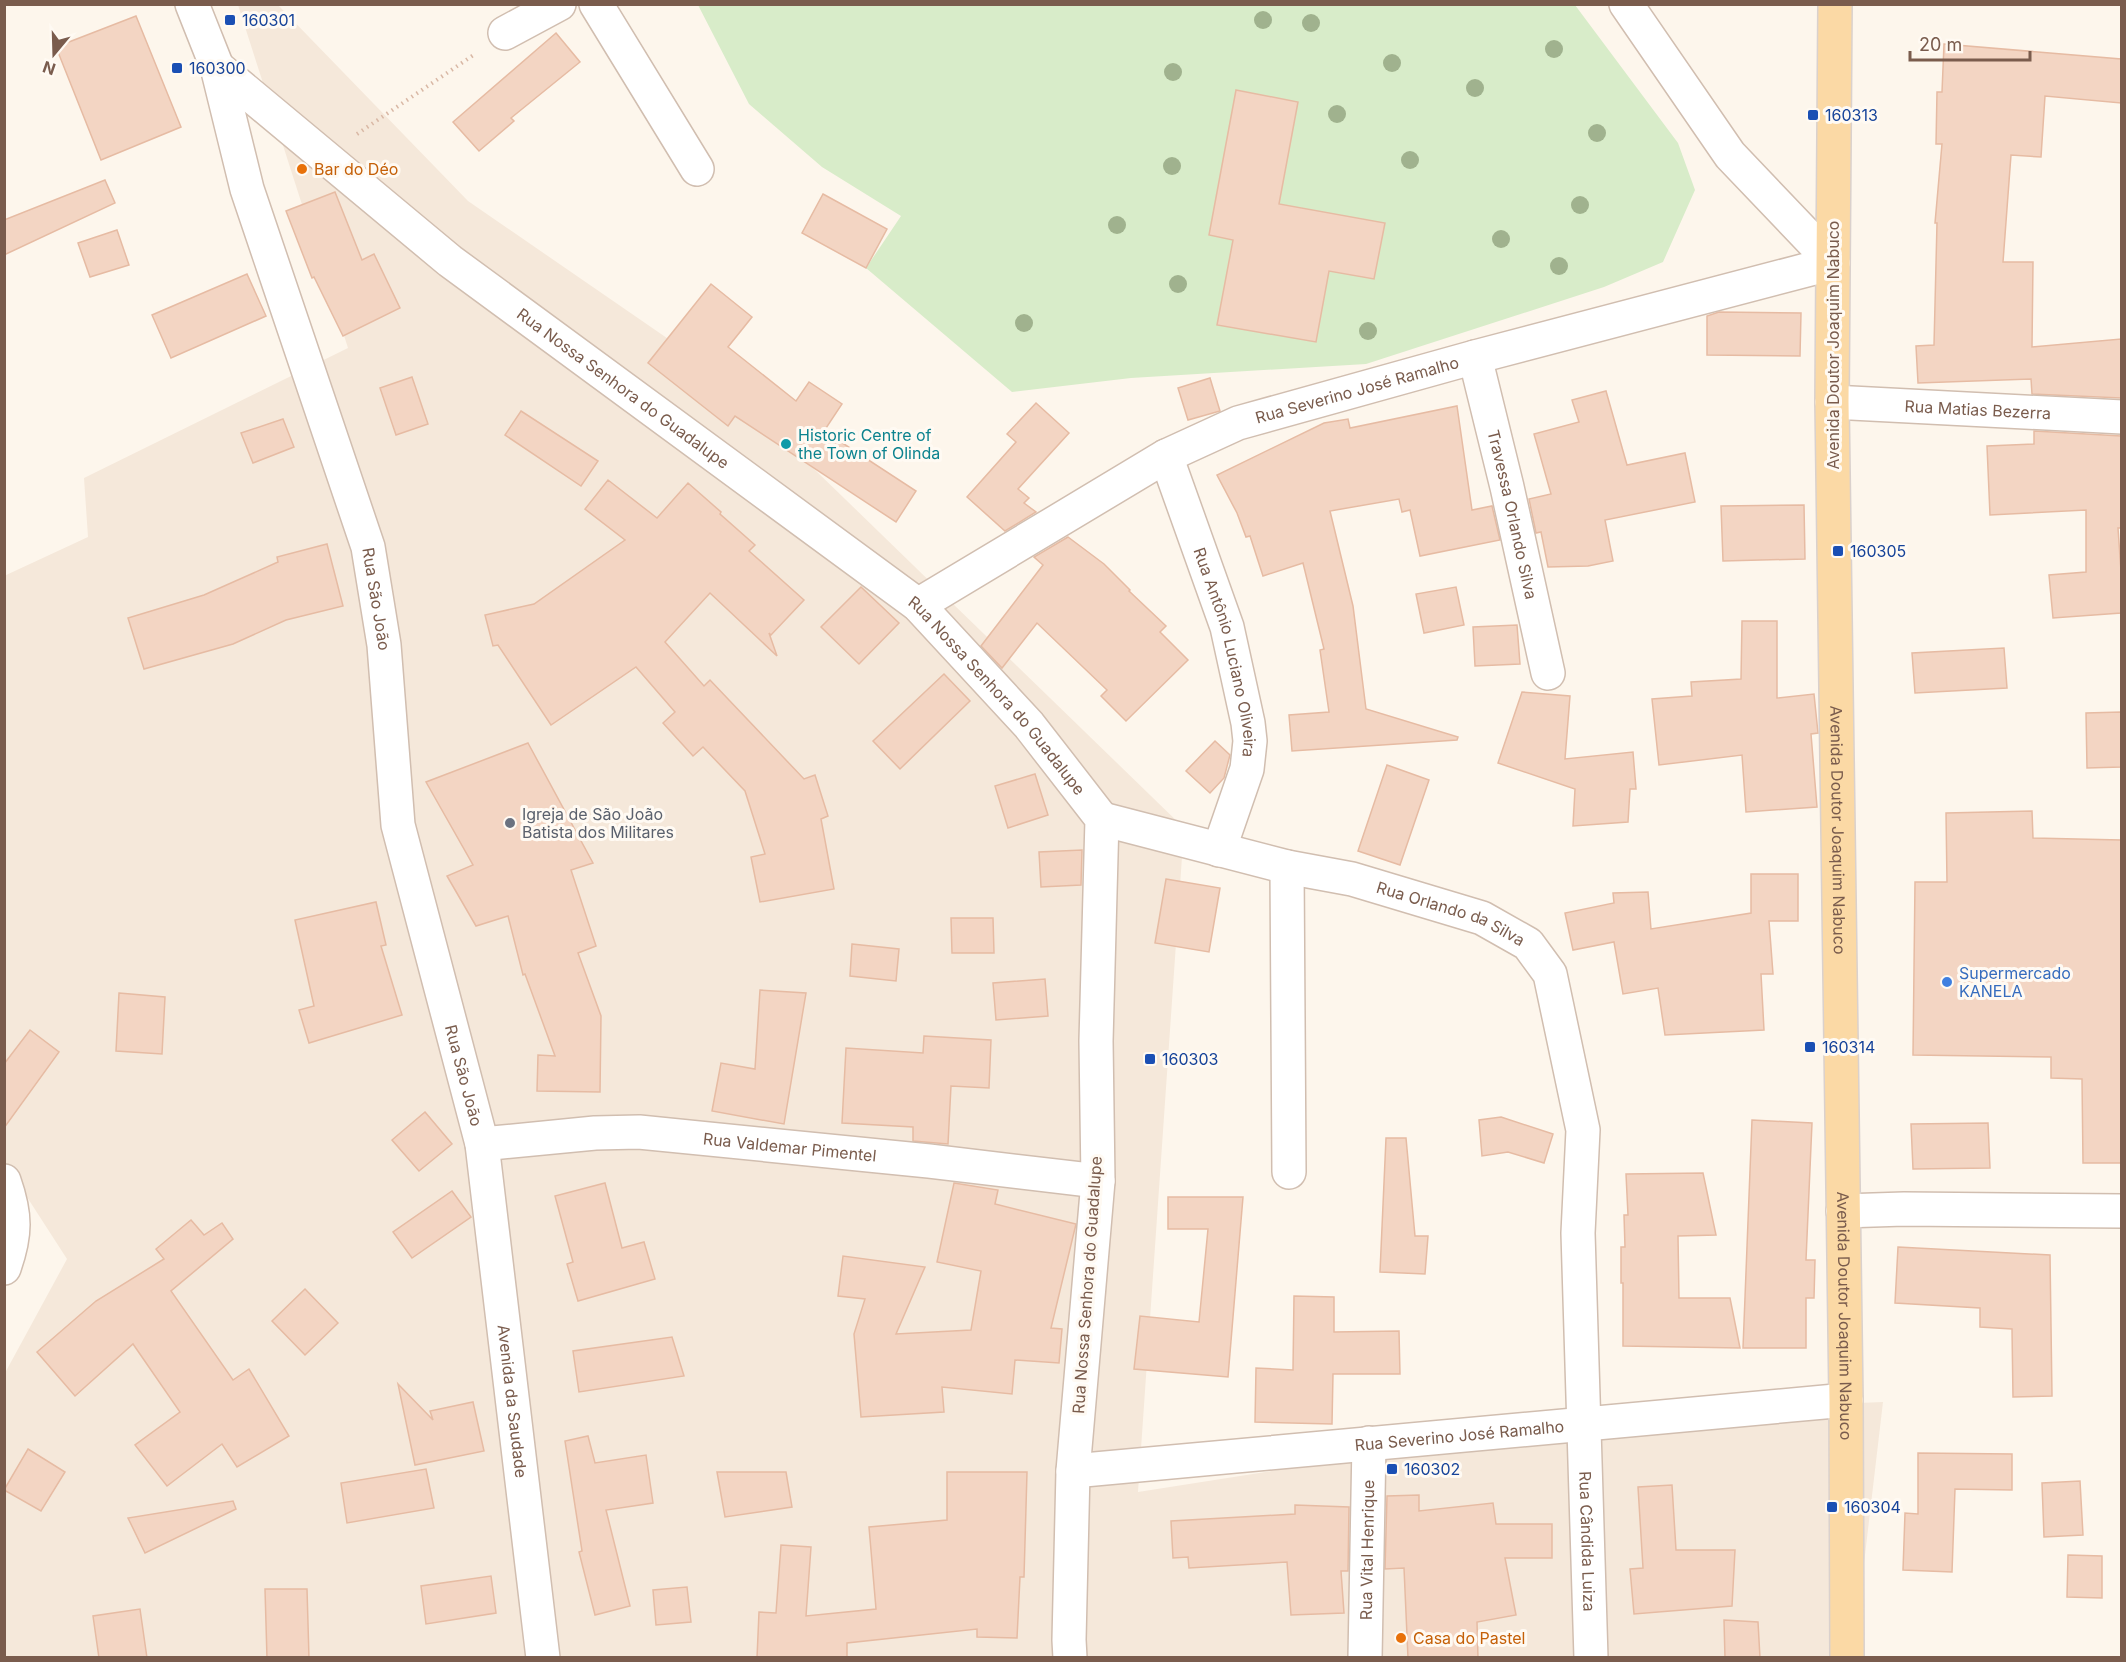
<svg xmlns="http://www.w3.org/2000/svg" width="2126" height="1662" font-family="Inter,sans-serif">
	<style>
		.residential { fill: #f5e8da }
		.green { fill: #d8ecc9 }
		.building { fill: #f3d5c3; stroke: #e6bba3; stroke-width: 1.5 }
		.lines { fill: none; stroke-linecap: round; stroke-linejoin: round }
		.minor-casing { stroke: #d1beb0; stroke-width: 36 }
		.major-casing { stroke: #dad1cd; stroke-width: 36 }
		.path { stroke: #d9b8a5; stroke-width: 4; stroke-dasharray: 1.5 4.5; stroke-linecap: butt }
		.minor { stroke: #fff; stroke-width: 33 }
		.major { stroke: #fbd9a5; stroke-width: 33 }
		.tree { fill: #a0b28e }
		.transit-dot { fill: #1a4fb4; stroke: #fffaf3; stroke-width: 2 }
		.food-dot { fill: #e8710a; stroke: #fffaf3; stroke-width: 2 }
		.culture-dot { fill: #0f9aa8; stroke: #fffaf3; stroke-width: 2 }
		.worship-dot { fill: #6b7280; stroke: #fffaf3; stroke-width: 2 }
		.shop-dot { fill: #3f7fe0; stroke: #fffaf3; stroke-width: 2 }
		.labels { text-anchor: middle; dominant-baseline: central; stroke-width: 6; stroke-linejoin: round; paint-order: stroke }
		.transit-label { font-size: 16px; fill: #164399; stroke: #fffaf3; text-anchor: start }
		.food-label { font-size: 16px; fill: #c56008; stroke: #fffaf3; text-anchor: start }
		.street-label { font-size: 16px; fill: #7a5c4d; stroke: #fffaf3 }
		.culture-label { font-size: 16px; fill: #0d838f; stroke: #fffaf3; text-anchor: start }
		.worship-label { font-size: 16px; fill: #5b616d; stroke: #fffaf3; text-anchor: start }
		.shop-label { font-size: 16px; fill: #366cbe; stroke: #fffaf3; text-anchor: start }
	</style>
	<rect width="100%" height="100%" fill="#fdf6ec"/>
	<path class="residential" d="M 238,5 L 278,5 L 468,201 L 709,367 L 1184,828 L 1138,1492 L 1654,1411 L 1883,1402 L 1853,1657 L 5,1657 L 5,1373 L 67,1259 L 5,1163 L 4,576 L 88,537 L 84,478 L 348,348 Z"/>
	<path class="green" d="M 698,5 L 1575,5 L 1678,143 L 1695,190 L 1663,262 L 1604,287 L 1366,364 L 1131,378 L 1012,392 L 866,268 L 901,216 L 822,167 L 749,104 Z"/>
	<g class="building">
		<path d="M 136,16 L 181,127 L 101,160 L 56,47 Z"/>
		<path d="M 556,33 L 580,62 L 511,118 L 514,121 L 479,151 L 453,122 Z"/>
		<path d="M 1944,44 L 2121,59 L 2121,103 L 2045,96 L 2041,157 L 2011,155 L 2003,262 L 2033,262 L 2032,347 L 2121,339 L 2121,398 L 2032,394 L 2031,379 L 1918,383 L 1916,346 L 1934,345 L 1937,223 L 1935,223 L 1942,144 L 1936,144 L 1937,92 L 1942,92 Z"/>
		<path d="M 1236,90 L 1298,102 L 1279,204 L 1385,223 L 1374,279 L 1329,271 L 1316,342 L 1217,325 L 1233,240 L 1209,235 Z"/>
		<path d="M 105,180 L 115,203 L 4,255 L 4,220 Z"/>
		<path d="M 335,192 L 362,260 L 374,254 L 400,308 L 343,336 L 314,277 L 312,278 L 286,211 Z"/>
		<path d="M 823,194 L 887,229 L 866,268 L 802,233 Z"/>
		<path d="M 117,230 L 129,265 L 90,277 L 78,243 Z"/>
		<path d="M 247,274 L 266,316 L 171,358 L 152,315 Z"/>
		<path d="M 711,284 L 752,317 L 728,347 L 796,401 L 809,382 L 842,404 L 824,431 L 916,491 L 896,522 L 735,416 L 728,426 L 648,363 Z"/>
		<path d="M 1719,312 L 1801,313 L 1800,356 L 1707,355 L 1707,316 Z"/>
		<path d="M 412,377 L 428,424 L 396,435 L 380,388 Z"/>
		<path d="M 1210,378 L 1220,411 L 1188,420 L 1178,388 Z"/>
		<path d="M 1606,391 L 1627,465 L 1685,453 L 1695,502 L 1605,520 L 1613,561 L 1588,566 L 1548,567 L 1541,532 L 1536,533 L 1529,499 L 1551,494 L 1534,434 L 1579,422 L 1572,400 Z"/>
		<path d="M 1036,403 L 1069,433 L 1018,489 L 1029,498 L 1024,503 L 1036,512 L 1005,531 L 967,497 L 1016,442 L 1007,434 Z"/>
		<path d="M 1457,406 L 1472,510 L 1492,506 L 1500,540 L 1420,556 L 1410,510 L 1402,512 L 1399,499 L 1330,511 L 1353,606 L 1366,709 L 1458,737 L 1457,740 L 1292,751 L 1289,715 L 1329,712 L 1320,650 L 1324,649 L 1303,563 L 1263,576 L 1250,536 L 1246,537 L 1237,513 L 1217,475 L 1324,423 L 1348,419 L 1350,428 Z"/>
		<path d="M 521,411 L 598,461 L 581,486 L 505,435 Z"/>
		<path d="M 283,419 L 294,447 L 253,463 L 241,433 Z"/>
		<path d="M 2034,431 L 2121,436 L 2121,528 L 2118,528 L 2121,571 L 2121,613 L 2053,618 L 2049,575 L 2086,572 L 2086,510 L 1990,515 L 1987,446 L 2034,444 Z"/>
		<path d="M 608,480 L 657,518 L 688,483 L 721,512 L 720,514 L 755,545 L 749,551 L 804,600 L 771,635 L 769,633 L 777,656 L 710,593 L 665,642 L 704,686 L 710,680 L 804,779 L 815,775 L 828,816 L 821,819 L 834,889 L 760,902 L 751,857 L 765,854 L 745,791 L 703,747 L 693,756 L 663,723 L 675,712 L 636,667 L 551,725 L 498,645 L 493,646 L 485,615 L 534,604 L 625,540 L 585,509 Z"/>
		<path d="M 1804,505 L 1805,559 L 1723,561 L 1721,506 Z"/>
		<path d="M 1068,537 L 1104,564 L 1130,590 L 1129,591 L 1166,626 L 1160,632 L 1188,660 L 1126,721 L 1101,696 L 1107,690 L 1037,623 L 1002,668 L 981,646 L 1043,565 L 1034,557 Z"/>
		<path d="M 327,544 L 343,606 L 286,620 L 233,644 L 144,669 L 128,618 L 204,595 L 278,562 L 277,557 Z"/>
		<path d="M 861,587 L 899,623 L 859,664 L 821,627 Z"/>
		<path d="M 1456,587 L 1464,625 L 1424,633 L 1416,594 Z"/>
		<path d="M 1742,621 L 1777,621 L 1777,698 L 1814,694 L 1818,733 L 1811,734 L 1817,807 L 1746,812 L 1742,755 L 1659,765 L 1652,699 L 1692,696 L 1691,682 L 1741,679 Z"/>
		<path d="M 1517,625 L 1520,664 L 1475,666 L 1473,627 Z"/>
		<path d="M 2004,648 L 2007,688 L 1915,693 L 1912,653 Z"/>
		<path d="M 944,674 L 970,701 L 900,769 L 873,741 Z"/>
		<path d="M 1522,692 L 1570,696 L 1565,759 L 1633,752 L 1636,789 L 1630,789 L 1628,822 L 1573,826 L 1575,789 L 1498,763 Z"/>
		<path d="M 2121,712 L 2121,767 L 2087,768 L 2086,713 Z"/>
		<path d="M 1215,741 L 1230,755 L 1224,778 L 1210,793 L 1186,771 Z"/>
		<path d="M 528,743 L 593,863 L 571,870 L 596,946 L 578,953 L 601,1016 L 600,1092 L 537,1091 L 538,1055 L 555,1056 L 525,974 L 523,975 L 508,916 L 476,926 L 447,876 L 473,865 L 426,782 Z"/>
		<path d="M 1387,765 L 1429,780 L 1400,865 L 1358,851 Z"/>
		<path d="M 1035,774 L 1048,815 L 1008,828 L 995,786 Z"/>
		<path d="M 2032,811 L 2033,838 L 2121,840 L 2121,1163 L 2083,1163 L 2082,1079 L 2051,1078 L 2051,1057 L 1913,1055 L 1915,882 L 1947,882 L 1946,813 Z"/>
		<path d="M 1082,850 L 1081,885 L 1041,887 L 1039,852 Z"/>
		<path d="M 1751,874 L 1798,874 L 1798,921 L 1769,921 L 1773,974 L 1761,974 L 1764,1030 L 1665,1035 L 1658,988 L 1623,994 L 1614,942 L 1573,950 L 1565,913 L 1614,903 L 1613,893 L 1648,892 L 1651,929 L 1751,913 Z"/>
		<path d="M 1166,879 L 1220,888 L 1209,952 L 1155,943 Z"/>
		<path d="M 376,902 L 386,945 L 381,946 L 402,1015 L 309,1043 L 299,1010 L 314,1006 L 295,920 Z"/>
		<path d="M 951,918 L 993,918 L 994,953 L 952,953 Z"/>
		<path d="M 852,944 L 899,949 L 896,981 L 850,976 Z"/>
		<path d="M 1045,979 L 1048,1016 L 996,1020 L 993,983 Z"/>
		<path d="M 760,990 L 806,993 L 784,1124 L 712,1111 L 721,1063 L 755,1069 Z"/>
		<path d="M 119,993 L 165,997 L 162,1054 L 116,1051 Z"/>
		<path d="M 30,1030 L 59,1052 L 4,1128 L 4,1064 Z"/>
		<path d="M 924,1036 L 991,1040 L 989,1088 L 951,1086 L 948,1144 L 913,1141 L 913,1127 L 842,1123 L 846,1048 L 923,1053 Z"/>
		<path d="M 425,1112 L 452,1144 L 419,1171 L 392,1140 Z"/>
		<path d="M 1501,1117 L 1553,1134 L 1544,1163 L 1508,1152 L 1482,1156 L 1479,1120 Z"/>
		<path d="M 1752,1120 L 1812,1123 L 1806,1260 L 1815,1260 L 1814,1298 L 1806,1298 L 1806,1348 L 1743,1348 Z"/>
		<path d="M 1988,1123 L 1990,1168 L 1913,1169 L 1911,1124 Z"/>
		<path d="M 1386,1138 L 1406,1138 L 1415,1236 L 1428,1236 L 1425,1274 L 1380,1272 Z"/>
		<path d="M 1703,1173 L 1716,1235 L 1678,1236 L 1679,1298 L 1730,1298 L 1740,1348 L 1623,1346 L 1623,1283 L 1621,1283 L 1621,1247 L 1625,1247 L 1624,1215 L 1628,1215 L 1626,1174 Z"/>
		<path d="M 605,1183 L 622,1248 L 644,1242 L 655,1279 L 578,1301 L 567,1264 L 573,1262 L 555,1196 Z"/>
		<path d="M 954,1183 L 998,1190 L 995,1204 L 1076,1224 L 1051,1328 L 1062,1329 L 1059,1363 L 1015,1360 L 1012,1394 L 942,1387 L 944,1412 L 861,1417 L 854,1334 L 865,1299 L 838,1296 L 843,1256 L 925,1267 L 896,1334 L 971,1330 L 981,1271 L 937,1262 Z"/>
		<path d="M 452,1191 L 471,1217 L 412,1258 L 393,1232 Z"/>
		<path d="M 1168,1197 L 1243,1197 L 1228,1377 L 1134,1369 L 1140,1316 L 1199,1322 L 1208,1229 L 1168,1229 Z"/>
		<path d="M 191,1220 L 204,1235 L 222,1223 L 233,1239 L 171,1291 L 233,1380 L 249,1369 L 289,1436 L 237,1467 L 222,1444 L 167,1486 L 135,1445 L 180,1412 L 133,1344 L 75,1396 L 37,1352 L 96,1301 L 164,1259 L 156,1249 Z"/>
		<path d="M 1898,1247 L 2050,1255 L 2052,1396 L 2013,1397 L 2012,1329 L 1980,1327 L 1980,1308 L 1895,1303 Z"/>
		<path d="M 305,1289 L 338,1323 L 305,1355 L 272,1321 Z"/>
		<path d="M 1294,1296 L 1334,1297 L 1334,1332 L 1399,1331 L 1400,1374 L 1333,1374 L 1332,1424 L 1255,1422 L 1256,1368 L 1293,1370 Z"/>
		<path d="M 672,1337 L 684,1376 L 579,1392 L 573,1351 Z"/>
		<path d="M 398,1384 L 433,1420 L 430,1411 L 473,1402 L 484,1451 L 415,1465 Z"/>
		<path d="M 588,1436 L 595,1463 L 646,1455 L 653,1503 L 606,1510 L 630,1606 L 595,1615 L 579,1552 L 582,1551 L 565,1441 Z"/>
		<path d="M 28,1449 L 65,1472 L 41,1511 L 4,1490 Z"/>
		<path d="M 1918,1453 L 2012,1454 L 2012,1490 L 1955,1489 L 1952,1572 L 1903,1570 L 1905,1513 L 1918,1514 Z"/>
		<path d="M 426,1469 L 434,1508 L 347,1523 L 341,1483 Z"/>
		<path d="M 717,1472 L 786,1472 L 792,1507 L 725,1517 Z"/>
		<path d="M 947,1472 L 1027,1472 L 1024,1577 L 1020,1577 L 1017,1638 L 977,1637 L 977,1629 L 847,1643 L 847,1658 L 757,1658 L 759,1612 L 776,1613 L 781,1545 L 811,1547 L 806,1616 L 876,1609 L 869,1527 L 947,1520 Z"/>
		<path d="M 2080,1481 L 2083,1535 L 2044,1537 L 2042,1483 Z"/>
		<path d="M 1672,1485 L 1676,1550 L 1735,1550 L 1732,1606 L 1634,1614 L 1630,1569 L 1643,1568 L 1638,1487 Z"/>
		<path d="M 1419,1495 L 1419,1511 L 1493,1503 L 1496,1524 L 1552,1524 L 1552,1558 L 1505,1558 L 1516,1615 L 1477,1622 L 1478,1658 L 1408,1658 L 1404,1568 L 1385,1569 L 1387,1496 Z"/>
		<path d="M 233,1501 L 236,1509 L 145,1553 L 128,1518 Z"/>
		<path d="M 1295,1505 L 1349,1507 L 1348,1571 L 1341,1571 L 1344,1613 L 1291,1615 L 1287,1562 L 1189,1568 L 1188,1557 L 1173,1558 L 1171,1521 L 1295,1514 Z"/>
		<path d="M 2068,1555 L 2102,1556 L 2102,1598 L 2067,1597 Z"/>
		<path d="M 491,1576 L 496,1613 L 426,1624 L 421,1586 Z"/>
		<path d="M 687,1587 L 691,1622 L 656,1625 L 653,1590 Z"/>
		<path d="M 265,1589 L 307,1589 L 309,1658 L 267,1658 Z"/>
		<path d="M 140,1609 L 147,1658 L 99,1658 L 93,1616 Z"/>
		<path d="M 1724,1620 L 1758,1622 L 1760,1658 L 1725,1658 Z"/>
	</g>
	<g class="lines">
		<defs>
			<g id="minor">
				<path id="s1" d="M 192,4 L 217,67 L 247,189 L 368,547 L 384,645 L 398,825 L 482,1144 L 543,1658"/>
				<path d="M 596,4 L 697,169"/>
				<path d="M 505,33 L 559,4"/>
				<path id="s2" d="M 217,67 L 450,261 L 918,605 L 1029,725 L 1102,819 L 1096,1041 L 1098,1181 L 1073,1471 L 1069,1640 L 1070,1658"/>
				<path id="s3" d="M 1475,357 L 1507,487 L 1548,673"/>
				<path id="s4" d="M 1832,402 L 2122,417"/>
				<path id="s5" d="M 1166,456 L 1227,627 L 1248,723 L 1250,741 L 1247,769 L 1219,850"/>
				<path id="s6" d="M 918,605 L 1166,456 L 1238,423 L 1475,357 L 1833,263 L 1730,155 L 1626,4"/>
				<path id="s7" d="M 1102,819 L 1287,867 L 1352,879 L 1482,918 L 1528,944 L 1550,974 L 1583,1130 L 1578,1233 L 1591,1658"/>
				<path d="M 1287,867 L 1289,1172"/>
				<path id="s8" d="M 482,1144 L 595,1133 L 639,1132 L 929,1161 L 1098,1181"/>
				<path d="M 4,1181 C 16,1215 16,1234 4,1268"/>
				<path d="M 1843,1211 L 1904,1209 L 2122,1211"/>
				<path id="s9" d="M 1073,1471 L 1846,1400"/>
				<path id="s10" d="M 1365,1658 L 1369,1443"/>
			</g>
			<g id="major">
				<path id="s11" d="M 1835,4 L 1832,402 L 1846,1400 L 1847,1658"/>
			</g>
		</defs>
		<use href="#minor" class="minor-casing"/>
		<use href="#major" class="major-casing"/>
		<path class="path" d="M 357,134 L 475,54"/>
		<use href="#minor" class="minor"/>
		<use href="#major" class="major"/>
	</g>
	<g class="tree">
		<circle cx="1263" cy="20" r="9"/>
		<circle cx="1311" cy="23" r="9"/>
		<circle cx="1554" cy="49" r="9"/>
		<circle cx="1392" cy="63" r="9"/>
		<circle cx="1173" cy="72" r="9"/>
		<circle cx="1475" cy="88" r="9"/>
		<circle cx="1337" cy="114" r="9"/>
		<circle cx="1597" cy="133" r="9"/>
		<circle cx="1410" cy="160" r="9"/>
		<circle cx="1172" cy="166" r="9"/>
		<circle cx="1580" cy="205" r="9"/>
		<circle cx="1117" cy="225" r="9"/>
		<circle cx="1501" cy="239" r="9"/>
		<circle cx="1559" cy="266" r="9"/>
		<circle cx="1178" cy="284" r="9"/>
		<circle cx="1024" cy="323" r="9"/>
		<circle cx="1368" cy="331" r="9"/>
	</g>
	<g class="transit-dot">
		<rect x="224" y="14" width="12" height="12" rx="3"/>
		<rect x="171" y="62" width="12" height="12" rx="3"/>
		<rect x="1807" y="109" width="12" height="12" rx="3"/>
		<rect x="1832" y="545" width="12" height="12" rx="3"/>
		<rect x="1804" y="1041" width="12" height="12" rx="3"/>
		<rect x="1144" y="1053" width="12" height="12" rx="3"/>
		<rect x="1386" y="1463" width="12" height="12" rx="3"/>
		<rect x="1826" y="1501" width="12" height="12" rx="3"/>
	</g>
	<g class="food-dot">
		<circle cx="302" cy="169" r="6"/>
		<circle cx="1401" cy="1638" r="6"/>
	</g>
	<circle class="culture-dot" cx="786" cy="444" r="6"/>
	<circle class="worship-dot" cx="510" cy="823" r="6"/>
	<circle class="shop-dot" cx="1947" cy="982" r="6"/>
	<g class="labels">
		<g class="transit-label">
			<text x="242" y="20">160301</text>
			<text x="189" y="68">160300</text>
			<text x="1825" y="115">160313</text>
			<text x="1850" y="551">160305</text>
			<text x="1822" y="1047">160314</text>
			<text x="1162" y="1059">160303</text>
			<text x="1404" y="1469">160302</text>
			<text x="1844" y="1507">160304</text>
		</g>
		<g class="food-label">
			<text x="314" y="169">Bar do Déo</text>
			<text x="1413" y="1638">Casa do Pastel</text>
		</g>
		<g class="street-label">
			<text transform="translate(1833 345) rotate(-90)">Avenida Doutor Joaquim Nabuco</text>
			<text stroke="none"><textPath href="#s2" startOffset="518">Rua Nossa Senhora do Guadalupe</textPath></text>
			<text stroke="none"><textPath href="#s6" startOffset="492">Rua Severino José Ramalho</textPath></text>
			<text stroke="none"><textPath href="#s4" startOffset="146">Rua Matias Bezerra</textPath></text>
			<text stroke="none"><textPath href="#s3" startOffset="162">Travessa Orlando Silva</textPath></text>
			<text stroke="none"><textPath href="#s1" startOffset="624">Rua São João</textPath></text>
			<text stroke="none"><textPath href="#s5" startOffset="206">Rua Antônio Luciano Oliveira</textPath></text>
			<text stroke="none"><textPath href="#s2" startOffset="1004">Rua Nossa Senhora do Guadalupe</textPath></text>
			<text stroke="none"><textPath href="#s11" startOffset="826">Avenida Doutor Joaquim Nabuco</textPath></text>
			<text stroke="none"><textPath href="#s7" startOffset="362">Rua Orlando da Silva</textPath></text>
			<text stroke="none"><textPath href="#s1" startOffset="1110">Rua São João</textPath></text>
			<text stroke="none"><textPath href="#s8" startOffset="309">Rua Valdemar Pimentel</textPath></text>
			<text transform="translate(1087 1285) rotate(-86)">Rua Nossa Senhora do Guadalupe</text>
			<text stroke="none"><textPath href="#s11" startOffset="1312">Avenida Doutor Joaquim Nabuco</textPath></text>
			<text stroke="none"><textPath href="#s1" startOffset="1440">Avenida da Saudade</textPath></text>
			<text stroke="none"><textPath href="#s9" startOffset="388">Rua Severino José Ramalho</textPath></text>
			<text stroke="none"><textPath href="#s7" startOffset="1054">Rua Cândida Luiza</textPath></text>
			<text stroke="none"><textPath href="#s10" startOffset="108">Rua Vital Henrique</textPath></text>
		</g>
		<g class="culture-label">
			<text x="798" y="435">Historic Centre of<tspan x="798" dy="18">the Town of Olinda</tspan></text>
		</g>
		<g class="worship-label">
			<text x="522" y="814">Igreja de São João<tspan x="522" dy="18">Batista dos Militares</tspan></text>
		</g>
		<g class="shop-label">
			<text x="1959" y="973">Supermercado<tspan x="1959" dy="18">KANELA</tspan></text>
		</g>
	</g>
	<rect width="2126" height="1662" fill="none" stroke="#7a5c4d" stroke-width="12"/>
	<g transform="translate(54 54) rotate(199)" stroke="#fffaf3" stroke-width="4.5" paint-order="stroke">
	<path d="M0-4.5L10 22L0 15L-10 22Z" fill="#7a5c4d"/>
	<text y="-9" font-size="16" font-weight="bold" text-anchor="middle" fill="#7a5c4d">N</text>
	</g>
	<path d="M1910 51v9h120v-9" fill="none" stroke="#7a5c4d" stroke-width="3"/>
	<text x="1919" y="51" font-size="18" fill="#7a5c4d" stroke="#fffaf3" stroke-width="4.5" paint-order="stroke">20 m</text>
</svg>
